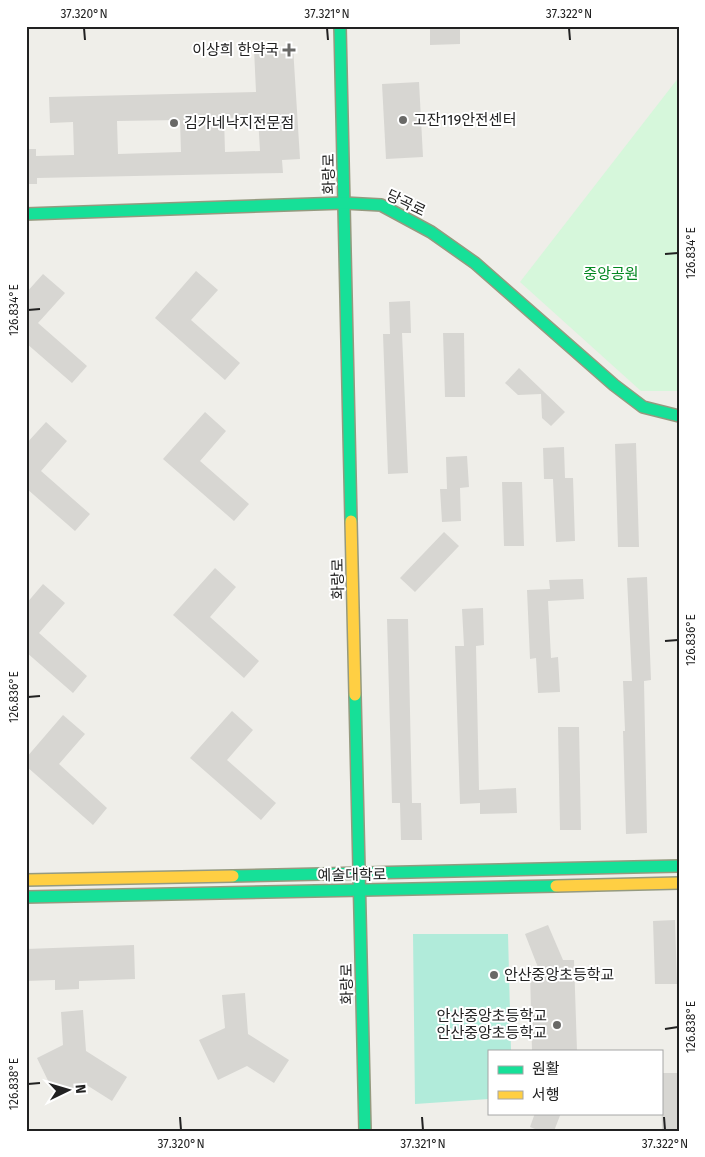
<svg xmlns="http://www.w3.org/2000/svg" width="705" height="1157" font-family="'Fira Sans','Noto Sans KR',sans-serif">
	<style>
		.park { fill: #d6f7db }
		.pitch { fill: #b1ebda }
		.building { fill: #d7d6d2; fill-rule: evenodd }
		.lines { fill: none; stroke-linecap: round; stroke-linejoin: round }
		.fast-casing { stroke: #959a7f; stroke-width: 14 }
		.slow-casing { stroke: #959a7f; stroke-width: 14 }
		.fast { stroke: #16e098; stroke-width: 11 }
		.slow { stroke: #ffcf43; stroke-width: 11 }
		.ticks { fill: none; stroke: #212121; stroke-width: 2 }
		.poi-dot { fill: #696967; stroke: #fff; stroke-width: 2 }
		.labels { text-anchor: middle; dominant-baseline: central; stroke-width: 4; stroke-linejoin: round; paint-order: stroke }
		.poi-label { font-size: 15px; fill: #212121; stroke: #fff; text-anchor: start }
		.street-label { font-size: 15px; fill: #212121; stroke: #fff }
		.park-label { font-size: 15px; fill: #028720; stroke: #fff }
		.neatline { fill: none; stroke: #212121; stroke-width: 2 }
		.ticks-label { font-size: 12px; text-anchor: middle; fill: #212121 }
	</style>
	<rect width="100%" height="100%" fill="#efeee9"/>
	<path class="park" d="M 679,77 L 679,391 L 641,391 L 520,282 Z"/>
	<path class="pitch" d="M 413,934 L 508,934 L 511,1051 L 489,1051 L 489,1099 L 415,1104 Z"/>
	<g class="building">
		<path d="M 430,26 L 460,26 L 460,44 L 430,45 Z"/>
		<path d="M 293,47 L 300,159 L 282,160 L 283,173 L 37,178 L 37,184 L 26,184 L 26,149 L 36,149 L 36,156 L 74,155 L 73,122 L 50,123 L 49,97 L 256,92 L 254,49 ZM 258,117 L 260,151 L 225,152 L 224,118 ZM 180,120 L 181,152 L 118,154 L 117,121 Z"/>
		<path d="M 419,82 L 423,157 L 386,159 L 382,84 Z"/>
		<path d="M 196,271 L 218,290 L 191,320 L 240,363 L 225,380 L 155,318 Z"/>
		<path d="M 43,274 L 65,293 L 38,323 L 87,366 L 72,383 L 26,343 L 26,293 Z"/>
		<path d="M 410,301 L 411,333 L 402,333 L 408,473 L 388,474 L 383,334 L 390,334 L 389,302 Z"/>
		<path d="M 443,333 L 464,333 L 465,397 L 445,397 Z"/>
		<path d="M 519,368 L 565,412 L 551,426 L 542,418 L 541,394 L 518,395 L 505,383 Z"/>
		<path d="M 205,412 L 226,431 L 200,461 L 249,504 L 234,521 L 163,459 Z"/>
		<path d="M 46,422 L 67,441 L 41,471 L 90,514 L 75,531 L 26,488 L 26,444 Z"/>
		<path d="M 636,443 L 639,547 L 618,547 L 615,444 Z"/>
		<path d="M 564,447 L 565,478 L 573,478 L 575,541 L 556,542 L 553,479 L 544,479 L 543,448 Z"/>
		<path d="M 467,456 L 469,487 L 460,488 L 461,521 L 442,522 L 440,489 L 447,489 L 446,457 Z"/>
		<path d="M 502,482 L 522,482 L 524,546 L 504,546 Z"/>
		<path d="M 444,532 L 459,546 L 415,592 L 400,578 Z"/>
		<path d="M 215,568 L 236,587 L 210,617 L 259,661 L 244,678 L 173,615 Z"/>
		<path d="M 647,577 L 651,680 L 644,681 L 647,833 L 626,834 L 623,731 L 625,731 L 623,681 L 632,681 L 627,578 Z"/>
		<path d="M 583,579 L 584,599 L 548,601 L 551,658 L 558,657 L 560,692 L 538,693 L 536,658 L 530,659 L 527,590 L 550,589 L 549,580 Z"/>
		<path d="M 43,584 L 65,603 L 39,633 L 87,676 L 73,693 L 26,652 L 26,604 Z"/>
		<path d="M 483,608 L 484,645 L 476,646 L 479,790 L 516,788 L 517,813 L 480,814 L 480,803 L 460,804 L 455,646 L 464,646 L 462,609 Z"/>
		<path d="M 387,619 L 408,619 L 412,803 L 421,803 L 422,840 L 401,840 L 400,803 L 392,803 Z"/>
		<path d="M 232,711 L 253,730 L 227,760 L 276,803 L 261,820 L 190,758 Z"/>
		<path d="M 63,715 L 85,734 L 59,764 L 107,808 L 93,825 L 26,766 L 26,758 Z"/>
		<path d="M 558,727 L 579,727 L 581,830 L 560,830 Z"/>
		<path d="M 675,920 L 677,984 L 655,984 L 653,921 Z"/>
		<path d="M 548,925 L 563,960 L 574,960 L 577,1051 L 532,1051 L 530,970 L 539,970 L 525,934 Z"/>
		<path d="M 134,945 L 135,979 L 79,981 L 79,989 L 55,990 L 55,980 L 26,981 L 26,949 Z"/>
		<path d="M 245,993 L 248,1034 L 289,1060 L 274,1083 L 247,1066 L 218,1080 L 199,1040 L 225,1028 L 222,995 Z"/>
		<path d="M 83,1010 L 86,1051 L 127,1077 L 112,1101 L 85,1084 L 56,1097 L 37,1058 L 63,1045 L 61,1012 Z"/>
		<path d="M 661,1073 L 679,1073 L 679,1131 L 662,1131 Z"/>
		<path d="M 535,1113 L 561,1113 L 554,1131 L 540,1131 L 530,1127 Z"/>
	</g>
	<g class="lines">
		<defs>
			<g id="fast">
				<path d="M 340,26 L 351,521"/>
				<path d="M 26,214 L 344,203 L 381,205 L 431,232 L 475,263 L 614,385 L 643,407 L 679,416"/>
				<path d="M 355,695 L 365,1131"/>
				<path d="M 233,876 L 679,866"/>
				<path d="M 26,897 L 556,886"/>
			</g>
			<g id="slow">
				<path d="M 351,521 L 355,695"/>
				<path d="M 26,880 L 233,876"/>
				<path d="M 556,886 L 679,883"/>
			</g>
		</defs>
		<use href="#fast" class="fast-casing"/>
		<use href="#slow" class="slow-casing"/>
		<use href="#fast" class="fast"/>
		<use href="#slow" class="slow"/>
	</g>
	<path class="ticks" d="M 84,28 L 85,40M 327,28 L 328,40M 569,28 L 570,40M 665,254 L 678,253M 28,310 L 40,309M 665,641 L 678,640M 28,697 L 40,696M 665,1029 L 678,1027M 28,1084 L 40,1083M 180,1117 L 181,1130M 422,1117 L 423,1130M 664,1117 L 665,1130"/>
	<g class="poi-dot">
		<path d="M286.5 42.5h5v5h5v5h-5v5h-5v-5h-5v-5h5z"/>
		<circle cx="403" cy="120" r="5"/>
		<circle cx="174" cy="123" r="5"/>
		<circle cx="494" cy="975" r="5"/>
		<circle cx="557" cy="1025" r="5"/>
	</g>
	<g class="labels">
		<g class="poi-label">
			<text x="279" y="50" text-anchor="end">이상희 한약국</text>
			<text x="413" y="120">고잔119안전센터</text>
			<text x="184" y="123">김가네낙지전문점</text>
			<text x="504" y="975">안산중앙초등학교</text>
			<text x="547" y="1016" text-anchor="end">안산중앙초등학교<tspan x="547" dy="17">안산중앙초등학교</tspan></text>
		</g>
		<g class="street-label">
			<text transform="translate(329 174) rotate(-91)">화랑로</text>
			<text transform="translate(406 203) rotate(26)">당곡로</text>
			<text transform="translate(338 579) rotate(-91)">화랑로</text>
			<text transform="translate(352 875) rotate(-1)">예술대학로</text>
			<text transform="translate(347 984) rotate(-91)">화랑로</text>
		</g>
		<g class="park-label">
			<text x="611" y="274">중앙공원</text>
		</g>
	</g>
	<rect width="705" height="1157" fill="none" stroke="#ffffff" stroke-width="55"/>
	<rect x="488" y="1050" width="175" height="65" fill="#ffffff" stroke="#a6a6a6"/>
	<rect x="498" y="1066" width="25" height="8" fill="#16e098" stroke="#a6a6a6"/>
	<text x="532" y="1074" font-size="15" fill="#212121">원활</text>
	<rect x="498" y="1091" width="25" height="8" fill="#ffcf43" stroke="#a6a6a6"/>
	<text x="532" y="1100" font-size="15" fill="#212121">서행</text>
	<g transform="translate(68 1090) rotate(85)" stroke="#ffffff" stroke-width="4" paint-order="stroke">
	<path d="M0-4L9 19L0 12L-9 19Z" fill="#212121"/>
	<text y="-8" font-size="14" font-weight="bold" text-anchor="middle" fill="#212121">N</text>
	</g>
	<rect x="28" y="28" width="650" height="1102" class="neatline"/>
	<g class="ticks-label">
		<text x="84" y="18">37.320°N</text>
		<text x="327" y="18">37.321°N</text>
		<text x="569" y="18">37.322°N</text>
		<text transform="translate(691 253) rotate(-90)" y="4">126.834°E</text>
		<text transform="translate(14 310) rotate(-90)" y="4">126.834°E</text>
		<text transform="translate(691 640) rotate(-90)" y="4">126.836°E</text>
		<text transform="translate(14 697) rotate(-90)" y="4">126.836°E</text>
		<text transform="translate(691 1027) rotate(-90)" y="4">126.838°E</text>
		<text transform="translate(14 1084) rotate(-90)" y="4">126.838°E</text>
		<text x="181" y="1148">37.320°N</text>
		<text x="423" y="1148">37.321°N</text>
		<text x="665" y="1148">37.322°N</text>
	</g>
</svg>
